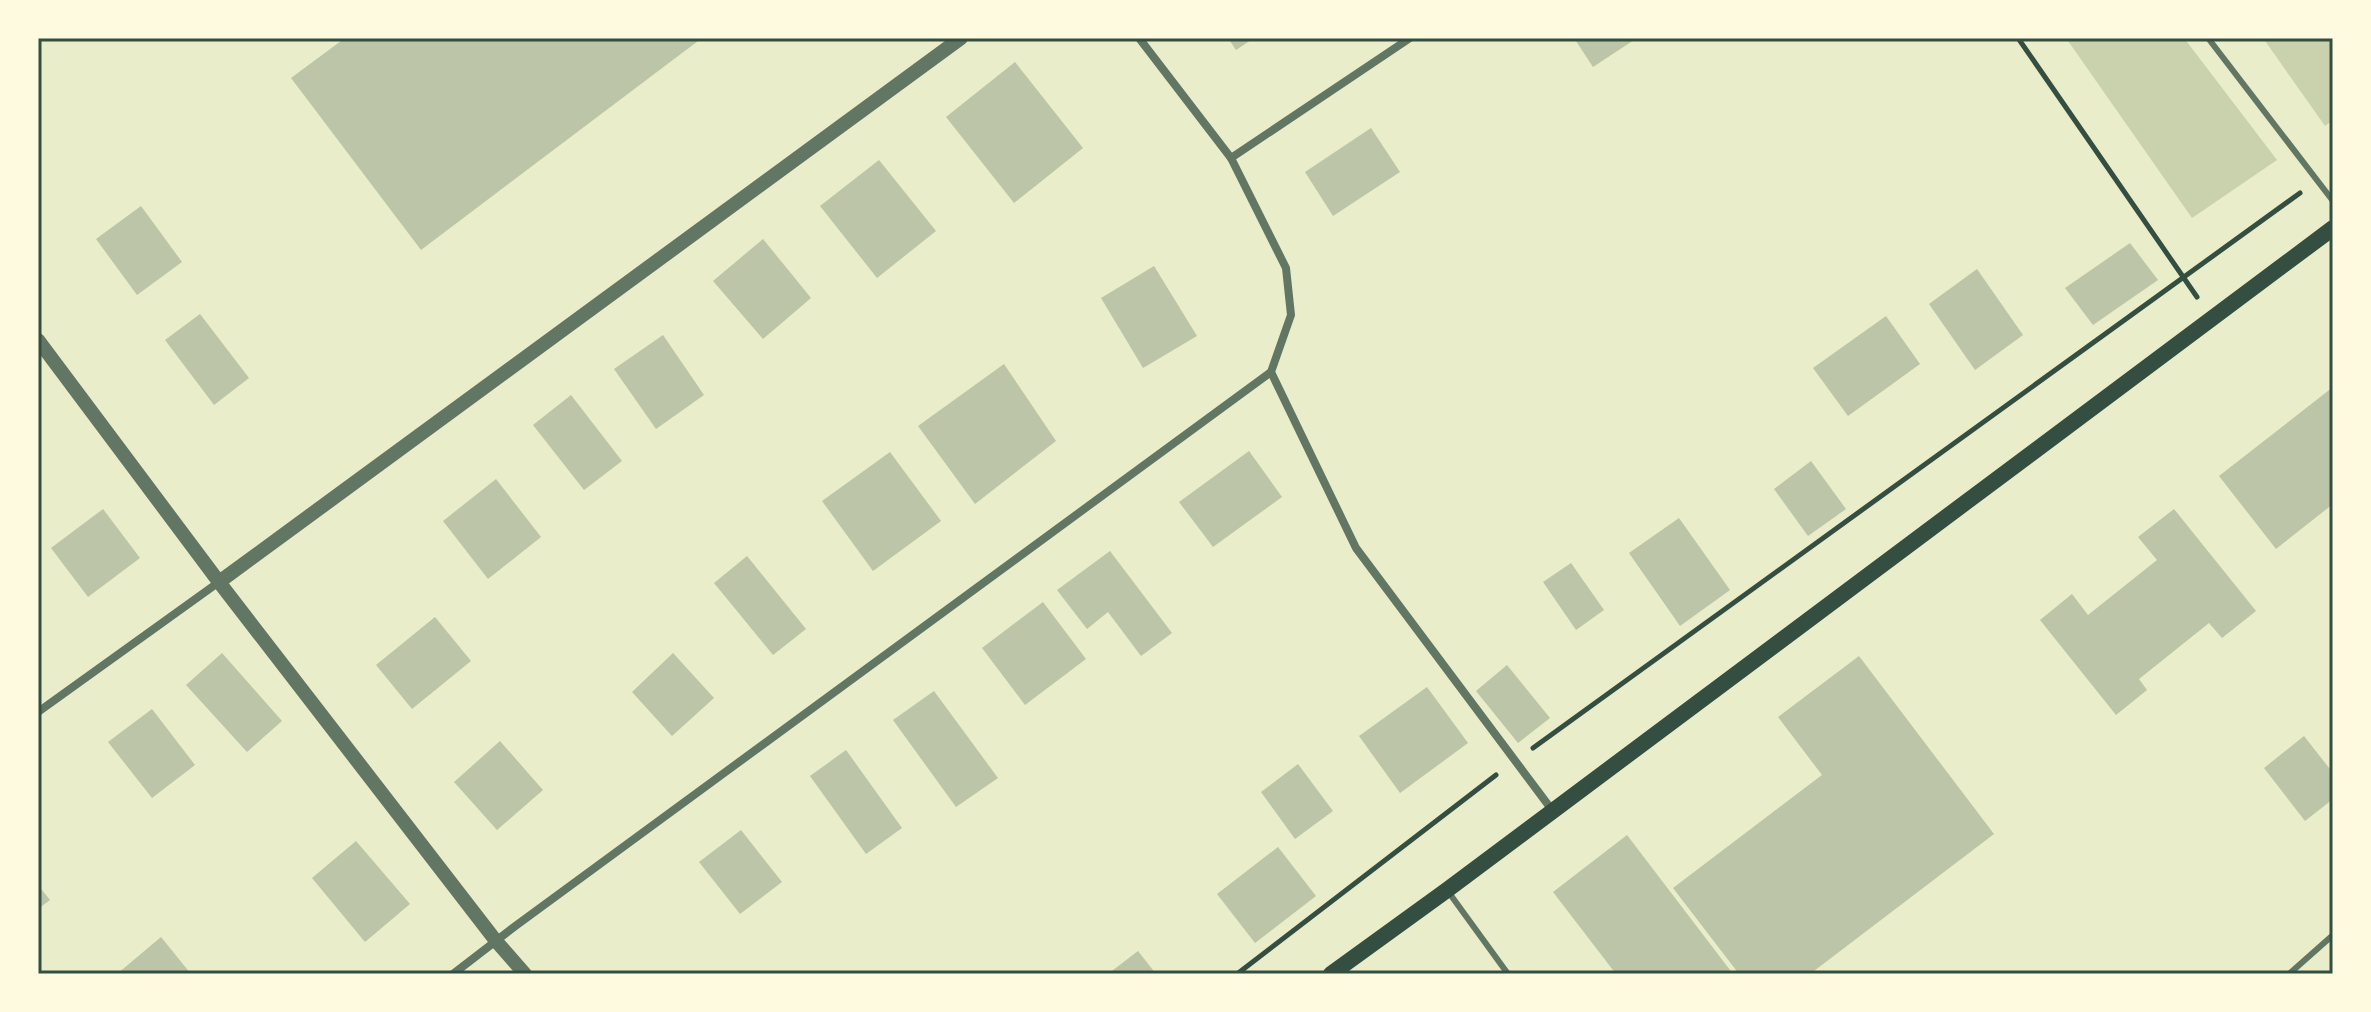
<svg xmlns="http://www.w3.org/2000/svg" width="2371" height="1012" font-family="Manrope,sans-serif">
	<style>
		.green { fill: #cad2ad }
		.building { fill: #bcc5a7 }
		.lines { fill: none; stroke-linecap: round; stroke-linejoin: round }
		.path { stroke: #344e41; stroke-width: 5 }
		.service { stroke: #617663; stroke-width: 6 }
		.minor { stroke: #617663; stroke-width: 8 }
		.tertiary { stroke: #617663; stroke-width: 14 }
		.secondary { stroke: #344e41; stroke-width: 16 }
		.neatline { fill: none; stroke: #344e41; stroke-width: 3 }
	</style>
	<rect width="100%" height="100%" fill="#e9edc9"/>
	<g class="green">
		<path d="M 2066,38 L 2184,38 L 2277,160 L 2192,218 Z"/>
		<path d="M 2263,38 L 2333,38 L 2333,120 L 2325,126 Z"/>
	</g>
	<g class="building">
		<path d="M 345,38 L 702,38 L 421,250 L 291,78 Z"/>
		<path d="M 1228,38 L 1254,38 L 1236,50 Z"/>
		<path d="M 1574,38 L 1637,38 L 1593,67 Z"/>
		<path d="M 1015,62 L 1083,148 L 1014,203 L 946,117 Z"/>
		<path d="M 1371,128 L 1400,172 L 1333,216 L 1305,172 Z"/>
		<path d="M 879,160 L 936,231 L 877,278 L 820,206 Z"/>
		<path d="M 141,206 L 182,262 L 137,295 L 96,239 Z"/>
		<path d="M 763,239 L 811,298 L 763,339 L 713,281 Z"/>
		<path d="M 2130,243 L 2158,280 L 2093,325 L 2065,288 Z"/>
		<path d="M 1154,266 L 1197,336 L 1143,368 L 1101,298 Z"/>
		<path d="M 1977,269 L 2023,335 L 1975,370 L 1929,304 Z"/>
		<path d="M 200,314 L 249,378 L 214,405 L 165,340 Z"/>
		<path d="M 1886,316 L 1920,364 L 1848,416 L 1813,368 Z"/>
		<path d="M 663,335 L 704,395 L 656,429 L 614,369 Z"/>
		<path d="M 1004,364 L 1056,441 L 975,504 L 918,426 Z"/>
		<path d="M 2333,387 L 2333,504 L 2276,549 L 2219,476 Z"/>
		<path d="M 571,395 L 622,461 L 584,490 L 533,425 Z"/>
		<path d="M 1249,451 L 1282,497 L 1213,547 L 1179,502 Z"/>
		<path d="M 890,452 L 941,521 L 873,571 L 822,501 Z"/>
		<path d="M 1811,461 L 1846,509 L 1808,536 L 1774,489 Z"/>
		<path d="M 496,479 L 541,537 L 488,579 L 443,521 Z"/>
		<path d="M 103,509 L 140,558 L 88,597 L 51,548 Z"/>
		<path d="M 2174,509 L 2256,611 L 2222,638 L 2209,623 L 2139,679 L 2147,690 L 2116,715 L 2040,620 L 2072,594 L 2088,615 L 2157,560 L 2138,537 Z"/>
		<path d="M 1679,518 L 1730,590 L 1680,626 L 1629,553 Z"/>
		<path d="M 1110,551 L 1172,633 L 1141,656 L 1108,612 L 1087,629 L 1057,590 Z"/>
		<path d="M 747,556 L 806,629 L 773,655 L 714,583 Z"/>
		<path d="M 1571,563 L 1604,610 L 1576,630 L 1543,582 Z"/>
		<path d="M 1043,602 L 1086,659 L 1025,705 L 982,648 Z"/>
		<path d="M 435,617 L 471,661 L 412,709 L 376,665 Z"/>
		<path d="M 222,653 L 282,721 L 247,752 L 186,685 Z"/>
		<path d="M 673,653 L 714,698 L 672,736 L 632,692 Z"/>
		<path d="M 1859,656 L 1994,834 L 1810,974 L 1739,974 L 1673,888 L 1822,775 L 1778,717 Z"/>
		<path d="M 1507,665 L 1550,718 L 1518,743 L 1476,691 Z"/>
		<path d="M 1427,687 L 1468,743 L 1400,793 L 1359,736 Z"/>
		<path d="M 934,691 L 998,778 L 956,807 L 893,720 Z"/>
		<path d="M 152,709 L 195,765 L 152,798 L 108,742 Z"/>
		<path d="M 2304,736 L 2333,773 L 2333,799 L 2305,821 L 2264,768 Z"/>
		<path d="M 500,741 L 543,790 L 497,830 L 454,782 Z"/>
		<path d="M 846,750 L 902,828 L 866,854 L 810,776 Z"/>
		<path d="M 1298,764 L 1333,811 L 1295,839 L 1261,792 Z"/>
		<path d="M 741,830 L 782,882 L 740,914 L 699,862 Z"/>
		<path d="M 1627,835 L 1733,974 L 1616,974 L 1553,892 Z"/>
		<path d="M 356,841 L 410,904 L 365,942 L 312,878 Z"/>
		<path d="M 1278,847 L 1316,896 L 1255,943 L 1217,894 Z"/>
		<path d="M 38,885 L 50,900 L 38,909 Z"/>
		<path d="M 161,937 L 191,974 L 117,974 Z"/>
		<path d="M 1138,951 L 1156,974 L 1108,974 Z"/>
	</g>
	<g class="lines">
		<g class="path">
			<path d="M 2018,38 L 2197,297"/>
			<path d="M 1533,748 L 2300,193"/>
			<path d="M 1237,974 L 1496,775"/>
		</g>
		<g class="service">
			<path d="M 2208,38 L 2333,201"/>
			<path d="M 1447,890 L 1508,974"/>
			<path d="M 2289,974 L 2333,935"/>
		</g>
		<g class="minor">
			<path d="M 1139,38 L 1231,158 L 1286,268 L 1291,315 L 1271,372 L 1356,548 L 1552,810"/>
			<path d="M 1231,158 L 1410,38"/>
			<path d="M 38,712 L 219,582"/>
			<path d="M 453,974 L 514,927 L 1271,372"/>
		</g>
		<g class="tertiary">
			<path d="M 38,340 L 219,582 L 496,941 L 525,974"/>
			<path d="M 219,582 L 961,38"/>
		</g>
		<path class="secondary" d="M 1331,974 L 1447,890 L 2333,228"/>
	</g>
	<rect width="2371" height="1012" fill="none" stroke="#fefae0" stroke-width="80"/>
	<rect x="40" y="40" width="2291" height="932" class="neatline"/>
</svg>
